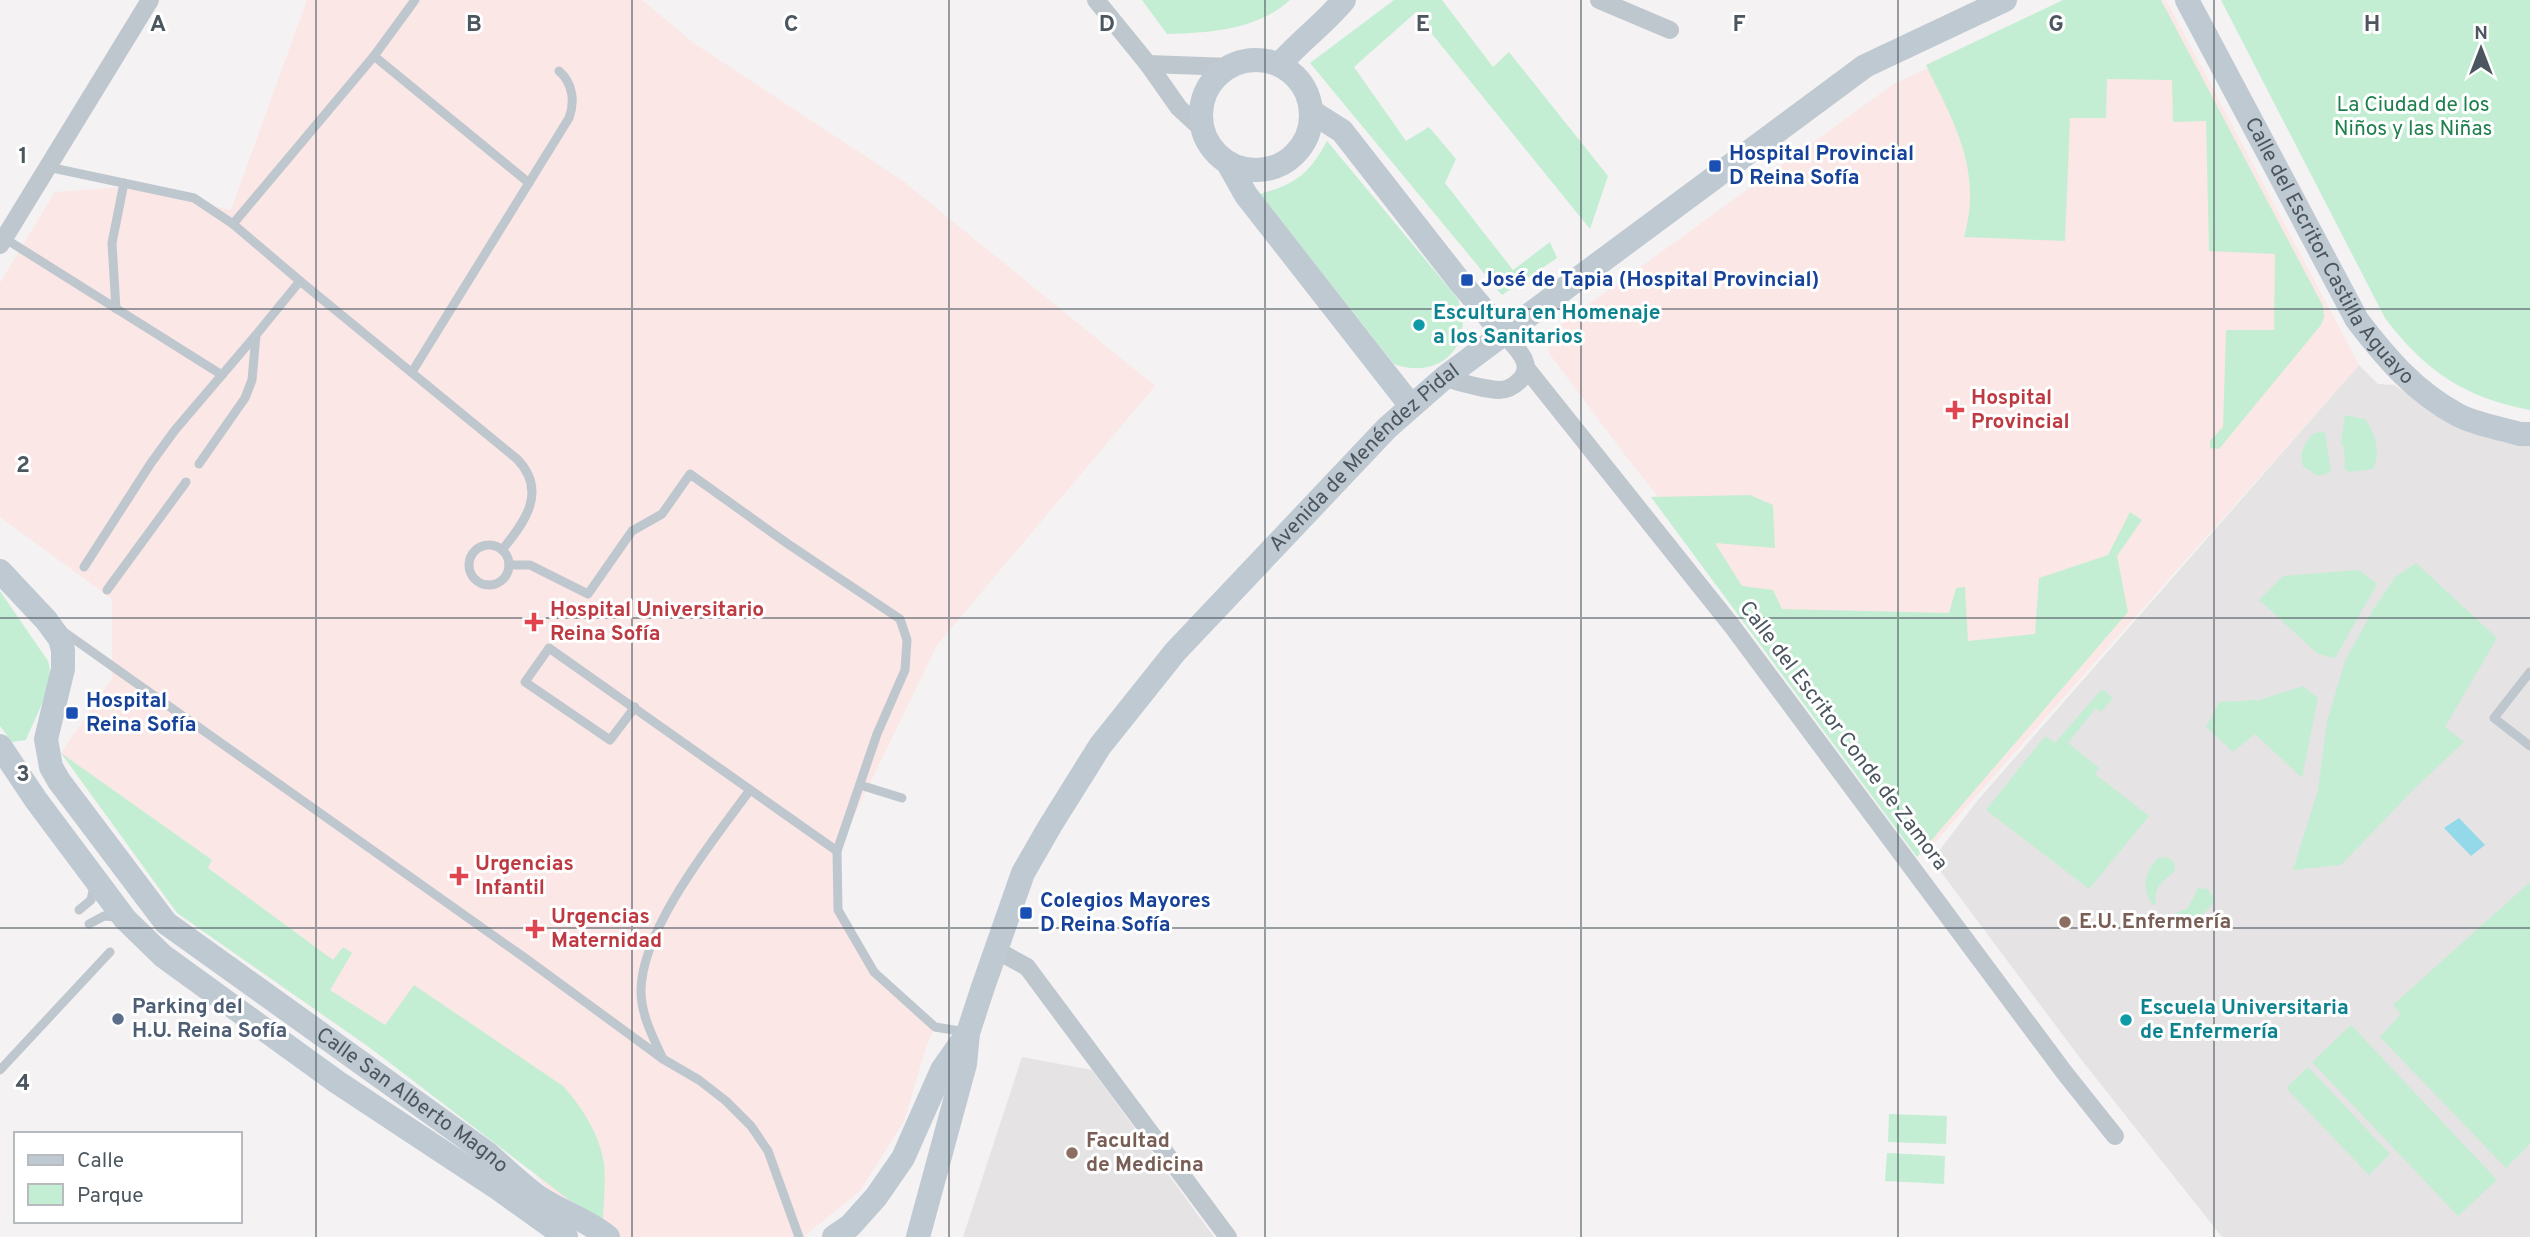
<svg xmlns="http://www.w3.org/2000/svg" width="2530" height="1237" font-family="Overpass,sans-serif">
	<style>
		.education { fill: #e5e3e4 }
		.medical { fill: #fbe7e6 }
		.green { fill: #c4eed3 }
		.water { fill: #94d9e9 }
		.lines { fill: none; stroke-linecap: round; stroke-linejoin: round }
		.lane { stroke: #bfc7ce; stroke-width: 9 }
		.street { stroke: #bfc7ce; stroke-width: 18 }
		.secondary { stroke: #bfc9d2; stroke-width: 24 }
		.grid { fill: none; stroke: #4b565f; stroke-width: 2; stroke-opacity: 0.55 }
		.transit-dot { fill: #1a4fb4; stroke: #fff; stroke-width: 2.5 }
		.culture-dot { fill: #0f9aa8; stroke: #fff; stroke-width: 2.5 }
		.health-dot { fill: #e0444e; stroke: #fff; stroke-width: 2.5 }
		.education-dot { fill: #8d6e63; stroke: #fff; stroke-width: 2.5 }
		.service-dot { fill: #5c6f8a; stroke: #fff; stroke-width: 2.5 }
		.labels { text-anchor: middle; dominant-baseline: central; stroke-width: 6; stroke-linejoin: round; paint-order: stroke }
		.park-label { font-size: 21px; fill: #1d7f4b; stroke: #fff }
		.transit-label { font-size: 21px; font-weight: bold; fill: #164399; stroke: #fff; text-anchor: start }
		.street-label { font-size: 21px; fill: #4b565f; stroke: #fff }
		.culture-label { font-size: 21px; font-weight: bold; fill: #0d838f; stroke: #fff; text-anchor: start }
		.health-label { font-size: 21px; font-weight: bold; fill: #be3a42; stroke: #fff; text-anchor: start }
		.education-label { font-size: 21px; font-weight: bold; fill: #785e54; stroke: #fff; text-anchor: start }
		.service-label { font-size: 21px; font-weight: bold; fill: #4e5e75; stroke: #fff; text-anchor: start }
		.grid-label { font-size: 23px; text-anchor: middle; font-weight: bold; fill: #4b565f; stroke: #fff; stroke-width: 6; stroke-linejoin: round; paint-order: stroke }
	</style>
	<rect width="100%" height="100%" fill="#f4f2f2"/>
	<g class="education">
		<path d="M 2359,365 L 2378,384 L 2394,385 L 2456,425 L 2530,446 L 2530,1237 L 2222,1237 L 2080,1058 L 1932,860 L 1978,800 Z"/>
		<path d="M 1022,1057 L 1092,1070 L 1214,1237 L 963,1237 Z"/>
	</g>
	<g class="medical">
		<path d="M 307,0 L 642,0 L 695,44 L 903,181 L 1155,386 L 937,645 L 837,851 L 838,910 L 874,972 L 935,1027 L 927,1044 L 904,1121 L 860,1191 L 803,1237 L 620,1237 L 549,1191 L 514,1149 L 177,913 L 61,753 L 112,679 L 112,599 L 0,517 L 0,283 L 55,192 L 124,187 L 231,210 Z"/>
		<path d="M 2072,0 L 2166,0 L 2359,365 L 1929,849 L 1742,602 L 1625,455 L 1549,353 L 1549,333 L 1894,84 Z"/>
	</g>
	<g class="green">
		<path d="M 1142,0 L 1290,0 C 1257,30 1210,33 1167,34 Z"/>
		<path d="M 1394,0 L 1442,0 L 1493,67 L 1509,52 L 1608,176 L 1590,229 L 1415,13 L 1354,67 L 1406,141 L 1429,127 L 1456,159 L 1445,183 L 1513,270 L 1550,242 L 1557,258 L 1502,295 L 1310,63 Z"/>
		<path d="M 2063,0 L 2161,0 L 2323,306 L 2324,317 L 2321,325 L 2219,449 L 2210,448 L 2210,441 L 2223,427 L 2226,330 L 2274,330 L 2275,254 L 2209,251 L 2206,121 L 2173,122 L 2172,80 L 2107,79 L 2106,118 L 2070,118 L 2065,241 L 1964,237 C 1983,171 1954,123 1926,65 Z"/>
		<path d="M 2221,0 L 2530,0 L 2530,410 C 2465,398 2425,371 2385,318 Z"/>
		<path d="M 1327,141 L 1458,299 C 1476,345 1440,381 1394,364 L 1260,194 C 1296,184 1309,174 1327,141 Z"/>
		<path d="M 2345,415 L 2365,419 C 2376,434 2381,452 2373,469 L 2350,472 L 2345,469 L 2344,447 L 2341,443 Z"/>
		<path d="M 2325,432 L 2331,472 L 2318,476 L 2303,466 C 2299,452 2304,444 2314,433 Z"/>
		<path d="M 1750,495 L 1773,505 L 1775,548 L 1715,543 L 1742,586 L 1773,590 L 1782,609 L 1949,613 L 1956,588 L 1965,587 L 1968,641 L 2035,634 L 2039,578 L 2108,555 L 2130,512 L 2142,520 L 2117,556 L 2128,612 L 1917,857 L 1651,497 Z"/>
		<path d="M 2416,563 L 2497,638 L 2445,727 L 2464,742 L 2415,788 L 2341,865 L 2293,870 L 2318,790 L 2327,721 L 2345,661 L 2373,610 L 2395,577 Z"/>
		<path d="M 2359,570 L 2377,584 L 2335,658 L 2318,654 L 2259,600 L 2283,576 Z"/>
		<path d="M 0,591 L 48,661 C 56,682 34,720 26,740 L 12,742 L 0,726 Z"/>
		<path d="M 2303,686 L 2318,698 L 2302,778 L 2255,734 L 2233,752 L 2206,727 L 2219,702 L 2259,700 Z"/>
		<path d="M 2102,689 L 2113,698 L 2101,712 L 2096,708 L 2068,743 L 2099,768 L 2095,774 L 2149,816 L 2089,889 L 1986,810 L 2045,736 L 2055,743 Z"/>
		<path d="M 61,753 L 212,860 L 208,868 L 333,960 L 343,947 L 352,953 L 330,990 L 385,1025 L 414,985 L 563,1086 C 582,1107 600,1135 604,1164 C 606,1184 603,1206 603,1226 L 369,1047 L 177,913 Z"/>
		<path d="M 2167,857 L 2174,862 L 2175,871 C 2164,881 2153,886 2156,904 L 2153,905 C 2141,890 2144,872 2158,858 Z"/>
		<path d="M 2530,882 L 2530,1144 L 2506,1168 L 2380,1037 L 2401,1014 L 2393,1005 Z"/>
		<path d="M 2198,888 L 2208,889 L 2214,899 C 2206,919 2185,927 2166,917 L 2188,908 Z"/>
		<path d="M 2351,1025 L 2497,1180 L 2458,1216 L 2312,1062 Z"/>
		<path d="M 2308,1067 L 2390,1154 L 2369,1175 L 2286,1088 Z"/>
		<path d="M 1889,1114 L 1947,1116 L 1946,1144 L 1888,1142 Z"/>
		<path d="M 1887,1153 L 1945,1156 L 1944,1184 L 1885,1181 Z"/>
	</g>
	<path class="water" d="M 2459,818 L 2485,845 L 2471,856 L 2444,828 Z"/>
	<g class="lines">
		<g class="lane">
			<path d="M 374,56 L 415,0"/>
			<path d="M 48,167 L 194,198 L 233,224"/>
			<path d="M 4,238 L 222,375"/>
			<path d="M 300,281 L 233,224 L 374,56 L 529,183"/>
			<path d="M 116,309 L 112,243 L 124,183"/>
			<path d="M 256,335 L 300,281 L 517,459 C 548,491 525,522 502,550"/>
			<path d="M 412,372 L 569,118 C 575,102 573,83 559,71"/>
			<circle cx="489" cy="565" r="20"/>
			<path d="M 509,565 L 530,565 L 588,594 L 632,531 L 662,514 L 690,474 L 788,544 L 900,619 L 907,640 L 905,670 L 877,734 L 837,851 L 838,910 L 874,972 L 935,1027 L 966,1032"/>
			<path d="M 84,567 L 151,463 L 175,430 L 256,335 L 252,380 L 245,398 L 199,464"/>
			<path d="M 107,590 L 186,482"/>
			<path d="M 64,632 L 525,958 L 663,1059 L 699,1080 L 726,1101 L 751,1126 L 768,1151 L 799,1237"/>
			<path d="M 2530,672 L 2494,718 L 2530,746"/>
			<path d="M 635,707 L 610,740 L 525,682 L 549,648 L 837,851"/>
			<path d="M 860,785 L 902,798"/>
			<path d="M 79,910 L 91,900 L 94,886"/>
			<path d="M 89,924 L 104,916 L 116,917"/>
			<path d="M 662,1057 C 653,1037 641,1015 641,991 C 641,929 714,839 750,790"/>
			<path d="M 0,1070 L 110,952"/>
		</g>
		<g class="street">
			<path d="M 1096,0 L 1148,64 L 1179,108 L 1204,131"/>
			<path d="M 1599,0 L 1670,30"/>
			<path d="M 1148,64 L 1231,67"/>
			<path d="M 0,245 L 150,0"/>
			<path d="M 1527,369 L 1732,626 L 2064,1072 L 2115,1136"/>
			<path d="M 1444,378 C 1461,382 1481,389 1499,390 C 1507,390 1514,386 1519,381 C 1537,365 1515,347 1504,334"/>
			<path d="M 996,950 L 1027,967 L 1228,1237"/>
		</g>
		<g class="secondary">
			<path id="s1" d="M 2187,0 L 2357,320 C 2387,359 2415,392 2458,415 C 2477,425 2501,428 2520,434 L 2530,434"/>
			<circle cx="1256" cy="115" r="55"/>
			<path d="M 1279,65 C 1299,42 1324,24 1344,0"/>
			<path d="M 1312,112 L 1342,131 L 1460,282 L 1504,334"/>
			<path d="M 1228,163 L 1246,195 L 1411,406"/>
			<path id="s2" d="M 0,571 L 46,620 L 60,639 L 63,650 L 63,669 L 46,739 L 51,767 L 59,781 L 166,923 L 487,1153 C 503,1167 519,1183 537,1196 C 560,1212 586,1219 608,1237"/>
			<path d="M 0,746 L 36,800 L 125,919 L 163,956 L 337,1082 L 499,1189 L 566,1237"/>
			<path d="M 834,1237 L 850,1226 L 876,1197 L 903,1158 L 942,1070 L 968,1033"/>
			<path id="s3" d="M 918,1237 L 965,1064 L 968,1033 L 983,987 L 1023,873 L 1050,826 L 1100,746 L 1175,652 L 1387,428 L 1444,378 L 1865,66 L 2005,0"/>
		</g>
	</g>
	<path class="grid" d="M 316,0 L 316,1237M 632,0 L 632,1237M 949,0 L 949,1237M 1265,0 L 1265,1237M 1581,0 L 1581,1237M 1898,0 L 1898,1237M 2214,0 L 2214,1237M 0,309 L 2530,309M 0,618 L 2530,618M 0,928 L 2530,928"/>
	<g class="transit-dot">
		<rect x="1708" y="159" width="14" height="14" rx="3.5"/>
		<rect x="1460" y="273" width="14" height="14" rx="3.5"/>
		<rect x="65" y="706" width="14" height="14" rx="3.5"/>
		<rect x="1019" y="906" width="14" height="14" rx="3.5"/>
	</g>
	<g class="culture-dot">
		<circle cx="1419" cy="325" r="7"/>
		<circle cx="2126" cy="1020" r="7"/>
	</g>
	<g class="health-dot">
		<path d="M1951.5 399.5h7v7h7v7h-7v7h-7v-7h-7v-7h7z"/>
		<path d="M530.5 611.5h7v7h7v7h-7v7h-7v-7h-7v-7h7z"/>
		<path d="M455.5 865.5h7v7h7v7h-7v7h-7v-7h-7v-7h7z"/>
		<path d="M531.5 918.5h7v7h7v7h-7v7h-7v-7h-7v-7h7z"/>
	</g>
	<g class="education-dot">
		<circle cx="2065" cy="922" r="7"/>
		<circle cx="1072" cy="1153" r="7"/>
	</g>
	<circle class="service-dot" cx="118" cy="1019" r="7"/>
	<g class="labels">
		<g class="park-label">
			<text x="2413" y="105">La Ciudad de los<tspan x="2413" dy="24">Niños y las Niñas</tspan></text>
		</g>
		<g class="transit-label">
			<text x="1729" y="154">Hospital Provincial<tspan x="1729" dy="24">D Reina Sofía</tspan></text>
			<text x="1481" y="280">José de Tapia (Hospital Provincial)</text>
			<text x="86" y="701">Hospital<tspan x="86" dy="24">Reina Sofía</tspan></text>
			<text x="1040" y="901">Colegios Mayores<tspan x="1040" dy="24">D Reina Sofía</tspan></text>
		</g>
		<g class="street-label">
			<text stroke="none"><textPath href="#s1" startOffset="289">Calle del Escritor Castilla Aguayo</textPath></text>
			<text stroke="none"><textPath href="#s3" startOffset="920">Avenida de Menéndez Pidal</textPath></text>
			<text transform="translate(1843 736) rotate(53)">Calle del Escritor Conde de Zamora</text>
			<text stroke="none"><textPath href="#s2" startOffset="719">Calle San Alberto Magno</textPath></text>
		</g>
		<g class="culture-label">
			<text x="1433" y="313">Escultura en Homenaje<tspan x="1433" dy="24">a los Sanitarios</tspan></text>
			<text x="2140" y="1008">Escuela Universitaria<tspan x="2140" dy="24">de Enfermería</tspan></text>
		</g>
		<g class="health-label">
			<text x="1971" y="398">Hospital<tspan x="1971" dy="24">Provincial</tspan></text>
			<text x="550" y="610">Hospital Universitario<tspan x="550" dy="24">Reina Sofía</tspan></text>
			<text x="475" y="864">Urgencias<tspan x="475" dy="24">Infantil</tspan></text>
			<text x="551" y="917">Urgencias<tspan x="551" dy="24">Maternidad</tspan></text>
		</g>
		<g class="education-label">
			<text x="2079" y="922">E.U. Enfermería</text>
			<text x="1086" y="1141">Facultad<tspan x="1086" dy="24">de Medicina</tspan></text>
		</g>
		<g class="service-label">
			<text x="132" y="1007">Parking del<tspan x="132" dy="24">H.U. Reina Sofía</tspan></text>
		</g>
	</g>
	<g class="grid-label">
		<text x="158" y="31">A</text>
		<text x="474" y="31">B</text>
		<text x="791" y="31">C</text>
		<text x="1107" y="31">D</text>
		<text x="1423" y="31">E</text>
		<text x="1739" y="31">F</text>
		<text x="2056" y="31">G</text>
		<text x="2372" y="31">H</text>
		<text x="23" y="163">1</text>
		<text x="23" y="472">2</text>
		<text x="23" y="781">3</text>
		<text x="23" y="1090">4</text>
	</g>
	<rect x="14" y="1132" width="228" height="91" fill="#ffffff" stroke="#b7bbbf" stroke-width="2"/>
	<rect x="28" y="1155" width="35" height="10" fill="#bfc9d2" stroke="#b7bbbf" stroke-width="2"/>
	<text x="77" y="1167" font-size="21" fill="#4b565f">Calle</text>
	<rect x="28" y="1184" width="35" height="21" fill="#c4eed3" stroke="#b7bbbf" stroke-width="2"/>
	<text x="77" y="1202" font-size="21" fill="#4b565f">Parque</text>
	<g transform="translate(2481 49)" stroke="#ffffff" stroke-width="5" paint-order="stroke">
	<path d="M0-5L12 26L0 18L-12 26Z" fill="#4b565f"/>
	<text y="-10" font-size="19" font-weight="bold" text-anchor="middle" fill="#4b565f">N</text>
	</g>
</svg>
